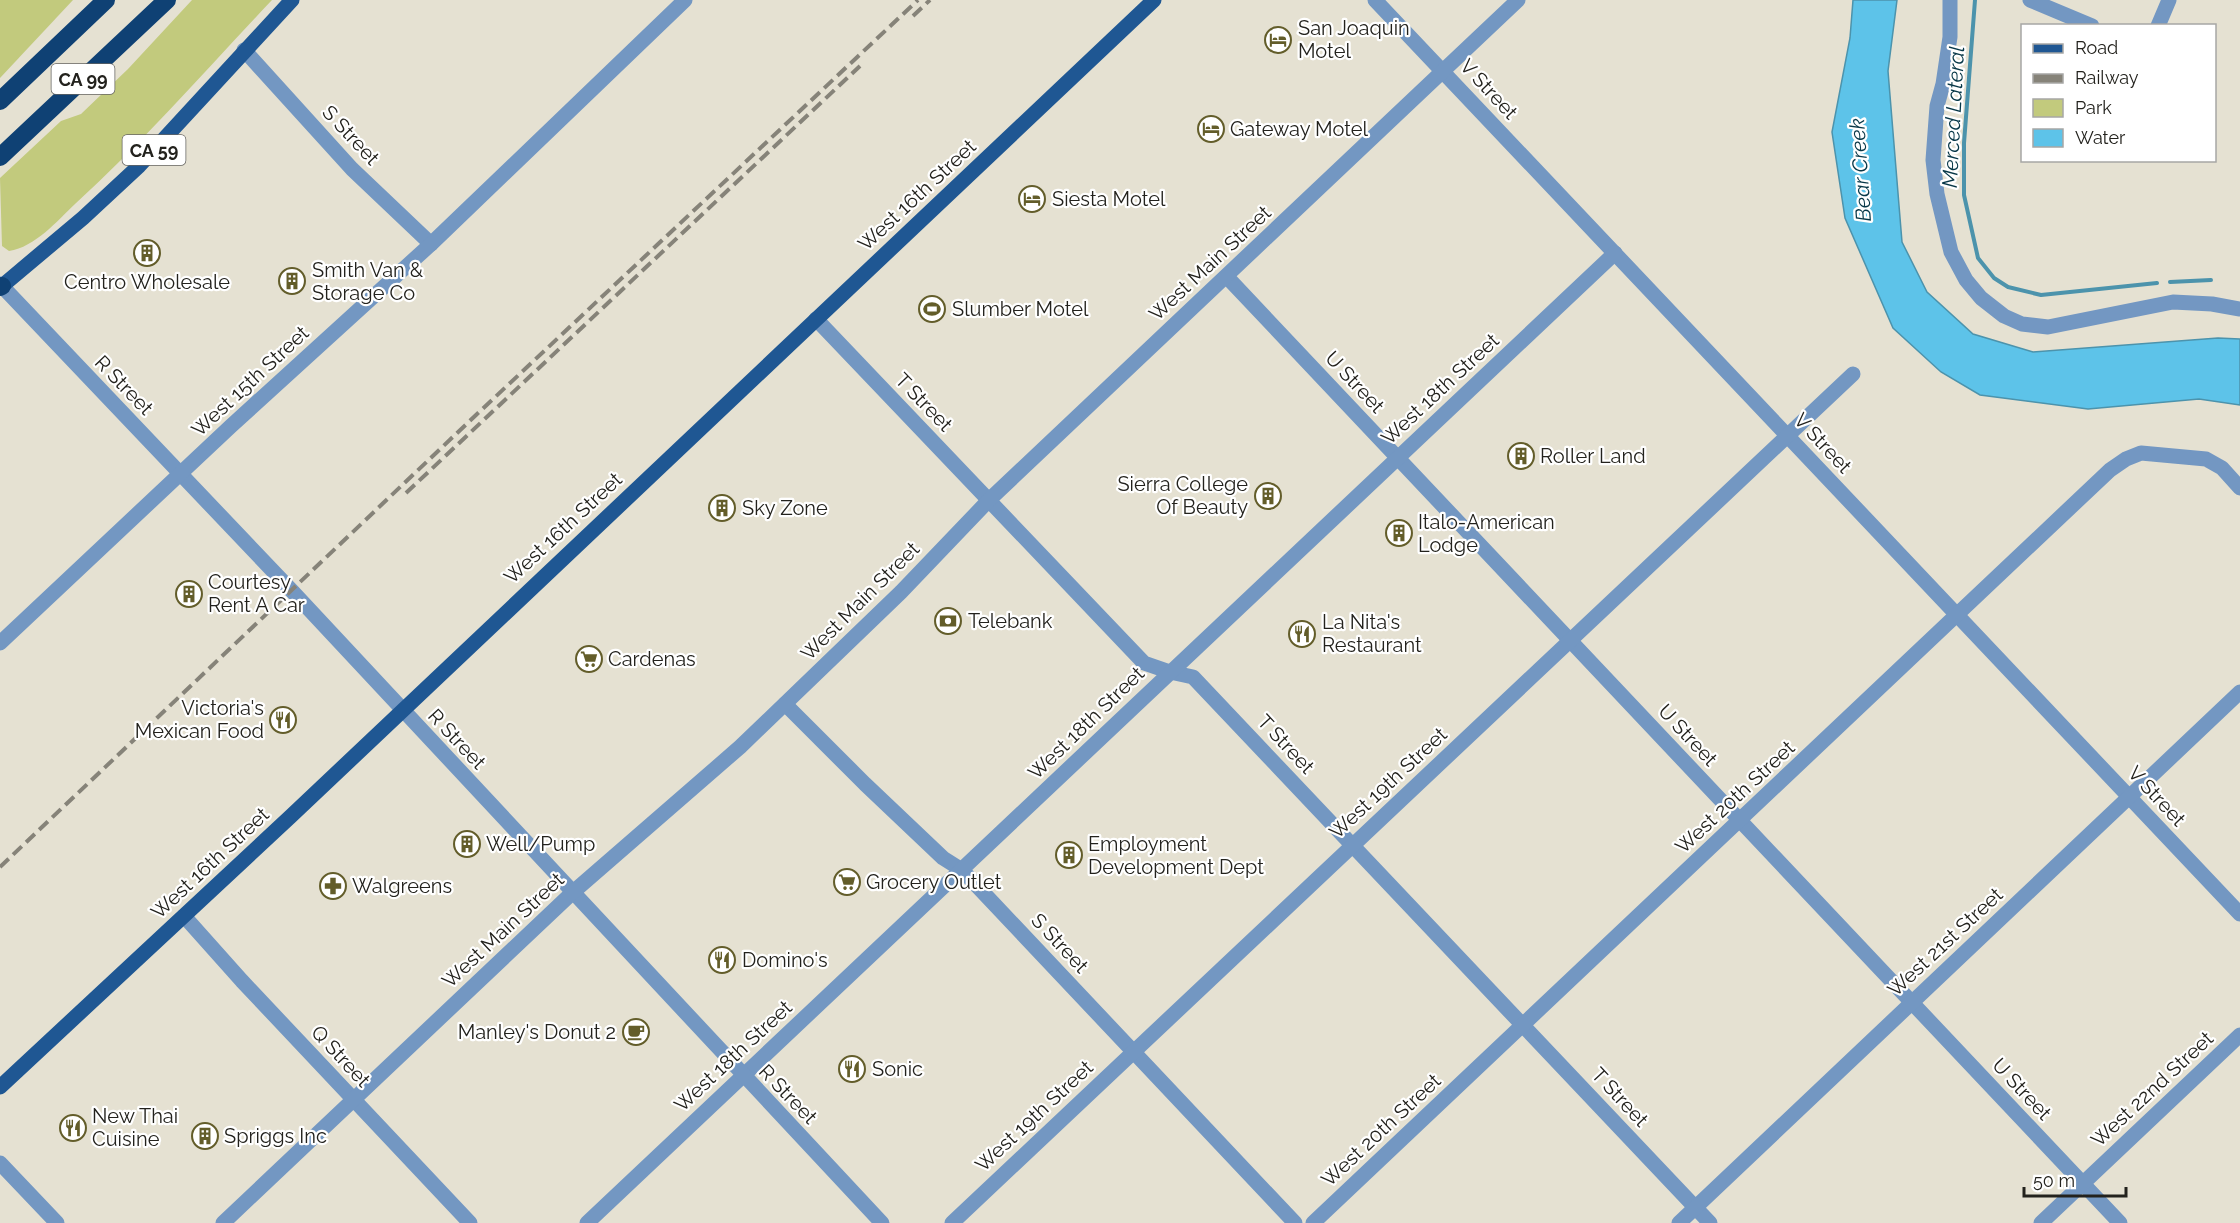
<svg xmlns="http://www.w3.org/2000/svg" width="2240" height="1223" font-family="Raleway,sans-serif">
	<style>
		.green { fill: #c2ca7d }
		.water { fill: #5dc3e9; stroke: #4c93ac; stroke-width: 1.5 }
		.lines { fill: none; stroke-linecap: round; stroke-linejoin: round }
		.stream { stroke: #4c93ac; stroke-width: 4 }
		.minor { stroke: #7397c2; stroke-width: 15 }
		.tertiary { stroke: #7397c2; stroke-width: 15 }
		.primary { stroke: #1f5793; stroke-width: 15 }
		.motorway { stroke: #0f4174; stroke-width: 18 }
		.rail { stroke: #868379; stroke-width: 4; stroke-dasharray: 12 6; stroke-linecap: butt }
		.labels { text-anchor: middle; dominant-baseline: central; stroke-width: 4.5; stroke-linejoin: round; paint-order: stroke }
		.shield { fill: #fff; stroke: #656461; stroke-width: 1.5 }
		.shield-label { font-size: 18px; font-weight: bold; fill: #23221d }
		.poi-label { font-size: 20px; fill: #23221d; stroke: #fff; text-anchor: start }
		.street-label { font-size: 20px; fill: #23221d; stroke: #fff }
		.water-label { font-size: 21px; font-style: italic; fill: #073747; stroke: #fff }
	</style>
	<rect width="100%" height="100%" fill="#e5e1d2"/>
	<g class="green">
		<path d="M 0,0 L 73,0 L 0,78 Z"/>
		<path d="M 192,0 L 272,0 C 207,69 145,140 75,204 C 57,221 35,247 9,251 L 2,246 L 0,178 L 61,121 L 81,114 L 128,69 Z"/>
	</g>
	<path class="water" d="M 1853,0 L 1897,0 L 1888,71 L 1902,242 L 1927,292 L 1973,334 L 2033,352 L 2218,338 L 2240,339 L 2240,405 L 2199,399 L 2088,409 L 1980,395 L 1941,372 L 1893,328 L 1845,218 L 1832,132 L 1850,38 Z"/>
	<g class="lines">
		<g class="stream">
			<path d="M 1975,0 L 1964,143 L 1964,195 L 1978,258 L 1994,278 L 2008,287 L 2041,295 L 2157,283"/>
			<path d="M 2170,282 L 2211,280"/>
		</g>
		<g class="minor">
			<path d="M 1375,0 L 2240,914"/>
			<path d="M 1950,0 L 1950,37 L 1943,84 L 1937,106 L 1933,160 L 1937,194 L 1951,252 L 1966,280 L 1981,298 L 2004,316 L 2022,324 L 2048,327 L 2173,302 L 2212,304 L 2240,309"/>
			<path d="M 2030,0 L 2092,26"/>
			<path d="M 2158,26 L 2169,0"/>
			<path d="M 244,50 L 352,169 L 431,244"/>
			<path d="M 1227,277 L 2120,1223"/>
			<path d="M 816,319 L 1144,663 L 1170,672 L 1193,677 L 1710,1223"/>
			<path d="M 785,704 L 865,784 L 943,858 L 962,870 L 1295,1223"/>
			<path d="M 184,916 L 242,981 L 470,1223"/>
			<path d="M 0,1163 L 57,1223"/>
			<path d="M 587,1223 L 1615,253"/>
			<path d="M 952,1223 L 1853,374"/>
			<path d="M 1313,1223 L 2110,470 L 2126,459 L 2141,453 L 2206,459 L 2222,468 L 2240,488"/>
			<path d="M 1679,1223 L 2240,692"/>
			<path d="M 2041,1223 L 2240,1035"/>
		</g>
		<g class="tertiary">
			<path d="M 0,284 L 292,591 L 882,1223"/>
			<path d="M 0,643 L 231,426 L 431,244 L 685,0"/>
			<path d="M 223,1223 L 572,893 L 740,747 L 901,592 L 989,500 L 1518,0"/>
		</g>
		<g class="primary">
			<path d="M 2,286 L 83,218 L 139,166 L 292,0"/>
			<path d="M 0,1087 L 290,817 L 1154,0"/>
		</g>
		<g class="motorway">
			<path d="M 0,101 L 106,0"/>
			<path d="M 0,157 L 167,0"/>
			<path d="M 0,287 L 2,286"/>
		</g>
		<g class="rail">
			<path d="M 913,16 L 930,0"/>
			<path d="M 406,493 L 860,66"/>
			<path d="M 0,867 L 476,415 L 918,0"/>
		</g>
	</g>
	<defs>
		<symbol id="hotel-ring" viewBox="-11 -11 22 22"><circle r="9.5" fill="#fff" stroke="#635d2a" stroke-width="1.5"/><path d="M-6-4.5h1.5V1H6V5H4.5V3h-9V5H-6ZM-4 0a1.8 1.8 0 1 1 3.6 0ZM.5 0V-2.5h3Q6-2.5 6 0Z" fill="#635d2a"/></symbol>
		<symbol id="building-ring" viewBox="-11 -11 22 22"><circle r="9.5" fill="#fff" stroke="#635d2a" stroke-width="1.5"/><path d="M-4-6H4V6H1V3H-1V6H-4ZM-2.5-4.3h1.7v1.8h-1.7ZM.8-4.3h1.7v1.8H.8ZM-2.5-1h1.7V.8h-1.7ZM.8-1h1.7V.8H.8Z" fill="#635d2a"/></symbol>
		<symbol id="stadium-ring" viewBox="-11 -11 22 22"><circle r="9.5" fill="#fff" stroke="#635d2a" stroke-width="1.5"/><path d="M0-5a6.5 5 0 1 0 0 10a6.5 5 0 1 0 0-10ZM-3.5-1.8h7v3.6h-7Z" fill="#635d2a"/></symbol>
		<symbol id="bank-ring" viewBox="-11 -11 22 22"><circle r="9.5" fill="#fff" stroke="#635d2a" stroke-width="1.5"/><path d="M-6-4H6V4H-6ZM0-2.3a2.3 2.3 0 1 0 0 4.6a2.3 2.3 0 1 0 0-4.6Z" fill="#635d2a"/></symbol>
		<symbol id="restaurant-ring" viewBox="-11 -11 22 22"><circle r="9.5" fill="#fff" stroke="#635d2a" stroke-width="1.5"/><path d="M-5-6h1v4h1v-4h1v4h1v-4h1v5L-1.5 .5V6h-2V.5L-5-1ZM5-6V6H3V1.5H1.5Q1.5-4 5-6Z" fill="#635d2a"/></symbol>
		<symbol id="supermarket-ring" viewBox="-11 -11 22 22"><circle r="9.5" fill="#fff" stroke="#635d2a" stroke-width="1.5"/><path d="M-6-5.5h2.5l.6 2H6L4.5 2H-2.5L-4.4-4H-6ZM-1.5 3.2a1.3 1.3 0 1 0 .1 0ZM3 3.2a1.3 1.3 0 1 0 .1 0Z" fill="#635d2a"/></symbol>
		<symbol id="pharmacy-ring" viewBox="-11 -11 22 22"><circle r="9.5" fill="#fff" stroke="#635d2a" stroke-width="1.5"/><path d="M-2-6h4v4h4v4h-4v4h-4v-4h-4v-4h4Z" fill="#635d2a"/></symbol>
		<symbol id="cafe-ring" viewBox="-11 -11 22 22"><circle r="9.5" fill="#fff" stroke="#635d2a" stroke-width="1.5"/><path d="M-5.5-4.5H6V0H3Q3 3.5 0 3.5H-2.5Q-5.5 3.5-5.5 0ZM3-3.2v2h1.7v-2ZM-6 4.5H4V6H-6Z" fill="#635d2a"/></symbol>
	</defs>
	<g fill-rule="evenodd">
		<use href="#hotel-ring" x="1263" y="25" width="30" height="30"/>
		<use href="#hotel-ring" x="1196" y="114" width="30" height="30"/>
		<use href="#hotel-ring" x="1017" y="184" width="30" height="30"/>
		<use href="#building-ring" x="132" y="238" width="30" height="30"/>
		<use href="#building-ring" x="277" y="266" width="30" height="30"/>
		<use href="#stadium-ring" x="917" y="294" width="30" height="30"/>
		<use href="#building-ring" x="1506" y="441" width="30" height="30"/>
		<use href="#building-ring" x="1253" y="481" width="30" height="30"/>
		<use href="#building-ring" x="707" y="493" width="30" height="30"/>
		<use href="#building-ring" x="1384" y="518" width="30" height="30"/>
		<use href="#building-ring" x="174" y="579" width="30" height="30"/>
		<use href="#bank-ring" x="933" y="606" width="30" height="30"/>
		<use href="#restaurant-ring" x="1287" y="619" width="30" height="30"/>
		<use href="#supermarket-ring" x="574" y="644" width="30" height="30"/>
		<use href="#restaurant-ring" x="268" y="705" width="30" height="30"/>
		<use href="#building-ring" x="452" y="829" width="30" height="30"/>
		<use href="#building-ring" x="1054" y="840" width="30" height="30"/>
		<use href="#supermarket-ring" x="832" y="867" width="30" height="30"/>
		<use href="#pharmacy-ring" x="318" y="871" width="30" height="30"/>
		<use href="#restaurant-ring" x="707" y="945" width="30" height="30"/>
		<use href="#cafe-ring" x="621" y="1017" width="30" height="30"/>
		<use href="#restaurant-ring" x="837" y="1054" width="30" height="30"/>
		<use href="#restaurant-ring" x="58" y="1113" width="30" height="30"/>
		<use href="#building-ring" x="190" y="1121" width="30" height="30"/>
	</g>
	<g class="labels">
		<g class="shield">
			<rect x="51.5" y="64" width="63" height="30" rx="4.5"/>
			<rect x="122.5" y="135" width="63" height="30" rx="4.5"/>
		</g>
		<g class="shield-label">
			<text x="83" y="79">CA 99</text>
			<text x="154" y="150">CA 59</text>
		</g>
		<g class="poi-label">
			<text x="1298" y="28">San Joaquin<tspan x="1298" dy="23">Motel</tspan></text>
			<text x="1230" y="129">Gateway Motel</text>
			<text x="1052" y="199">Siesta Motel</text>
			<text x="312" y="270">Smith Van &amp;<tspan x="312" dy="23">Storage Co</tspan></text>
			<text x="147" y="282" text-anchor="middle">Centro Wholesale</text>
			<text x="952" y="309">Slumber Motel</text>
			<text x="1540" y="456">Roller Land</text>
			<text x="1248" y="484" text-anchor="end">Sierra College<tspan x="1248" dy="23">Of Beauty</tspan></text>
			<text x="742" y="508">Sky Zone</text>
			<text x="1418" y="522">Italo-American<tspan x="1418" dy="23">Lodge</tspan></text>
			<text x="208" y="582">Courtesy<tspan x="208" dy="23">Rent A Car</tspan></text>
			<text x="968" y="621">Telebank</text>
			<text x="1322" y="622">La Nita's<tspan x="1322" dy="23">Restaurant</tspan></text>
			<text x="608" y="659">Cardenas</text>
			<text x="264" y="708" text-anchor="end">Victoria's<tspan x="264" dy="23">Mexican Food</tspan></text>
			<text x="486" y="844">Well/Pump</text>
			<text x="1088" y="844">Employment<tspan x="1088" dy="23">Development Dept</tspan></text>
			<text x="866" y="882">Grocery Outlet</text>
			<text x="352" y="886">Walgreens</text>
			<text x="742" y="960">Domino's</text>
			<text x="616" y="1032" text-anchor="end">Manley's Donut 2</text>
			<text x="872" y="1069">Sonic</text>
			<text x="92" y="1116">New Thai<tspan x="92" dy="23">Cuisine</tspan></text>
			<text x="224" y="1136">Spriggs Inc</text>
		</g>
		<g class="street-label">
			<text transform="translate(1489 89) rotate(47)">V Street</text>
			<text transform="translate(351 135) rotate(47)">S Street</text>
			<text transform="translate(917 195) rotate(-43)">West 16th Street</text>
			<text transform="translate(1210 263) rotate(-43)">West Main Street</text>
			<text transform="translate(250 381) rotate(-43)">West 15th Street</text>
			<text transform="translate(1355 382) rotate(47)">U Street</text>
			<text transform="translate(124 385) rotate(46)">R Street</text>
			<text transform="translate(1440 389) rotate(-43)">West 18th Street</text>
			<text transform="translate(924 402) rotate(46)">T Street</text>
			<text transform="translate(1823 443) rotate(47)">V Street</text>
			<text transform="translate(563 528) rotate(-43)">West 16th Street</text>
			<text transform="translate(860 601) rotate(-45)">West Main Street</text>
			<text transform="translate(1086 723) rotate(-44)">West 18th Street</text>
			<text transform="translate(1688 735) rotate(47)">U Street</text>
			<text transform="translate(457 739) rotate(47)">R Street</text>
			<text transform="translate(1286 744) rotate(47)">T Street</text>
			<text transform="translate(1388 783) rotate(-43)">West 19th Street</text>
			<text transform="translate(2157 796) rotate(47)">V Street</text>
			<text transform="translate(1735 797) rotate(-43)">West 20th Street</text>
			<text transform="translate(210 863) rotate(-43)">West 16th Street</text>
			<text transform="translate(503 930) rotate(-43)">West Main Street</text>
			<text transform="translate(1945 942) rotate(-43)">West 21st Street</text>
			<text transform="translate(1060 943) rotate(47)">S Street</text>
			<text transform="translate(341 1056) rotate(47)">Q Street</text>
			<text transform="translate(733 1056) rotate(-43)">West 18th Street</text>
			<text transform="translate(2022 1089) rotate(47)">U Street</text>
			<text transform="translate(2152 1089) rotate(-43)">West 22nd Street</text>
			<text transform="translate(788 1094) rotate(46)">R Street</text>
			<text transform="translate(1620 1097) rotate(47)">T Street</text>
			<text transform="translate(1034 1116) rotate(-43)">West 19th Street</text>
			<text transform="translate(1381 1130) rotate(-43)">West 20th Street</text>
		</g>
		<g class="water-label">
			<text transform="translate(1953 117) rotate(-87)">Merced Lateral</text>
			<text transform="translate(1860 170) rotate(-94)">Bear Creek</text>
		</g>
	</g>
	<rect x="2021" y="24" width="195" height="138" fill="#ffffff" stroke="#a7a7a5" stroke-width="1.5"/>
	<rect x="2033" y="44" width="30" height="9" fill="#1f5793" stroke="#a7a7a5" stroke-width="1.5"/>
	<text x="2075" y="54" font-size="18" fill="#23221d">Road</text>
	<rect x="2033" y="74" width="30" height="9" fill="#868379" stroke="#a7a7a5" stroke-width="1.5"/>
	<text x="2075" y="84" font-size="18" fill="#23221d">Railway</text>
	<rect x="2033" y="99" width="30" height="18" fill="#c2ca7d" stroke="#a7a7a5" stroke-width="1.5"/>
	<text x="2075" y="114" font-size="18" fill="#23221d">Park</text>
	<rect x="2033" y="129" width="30" height="18" fill="#5dc3e9" stroke="#a7a7a5" stroke-width="1.5"/>
	<text x="2075" y="144" font-size="18" fill="#23221d">Water</text>
	<path d="M2024 1187v9h102v-9" fill="none" stroke="#23221d" stroke-width="3"/>
	<text x="2033" y="1187" font-size="18" fill="#23221d" stroke="#ffffff" stroke-width="4.5" paint-order="stroke">50 m</text>
</svg>
